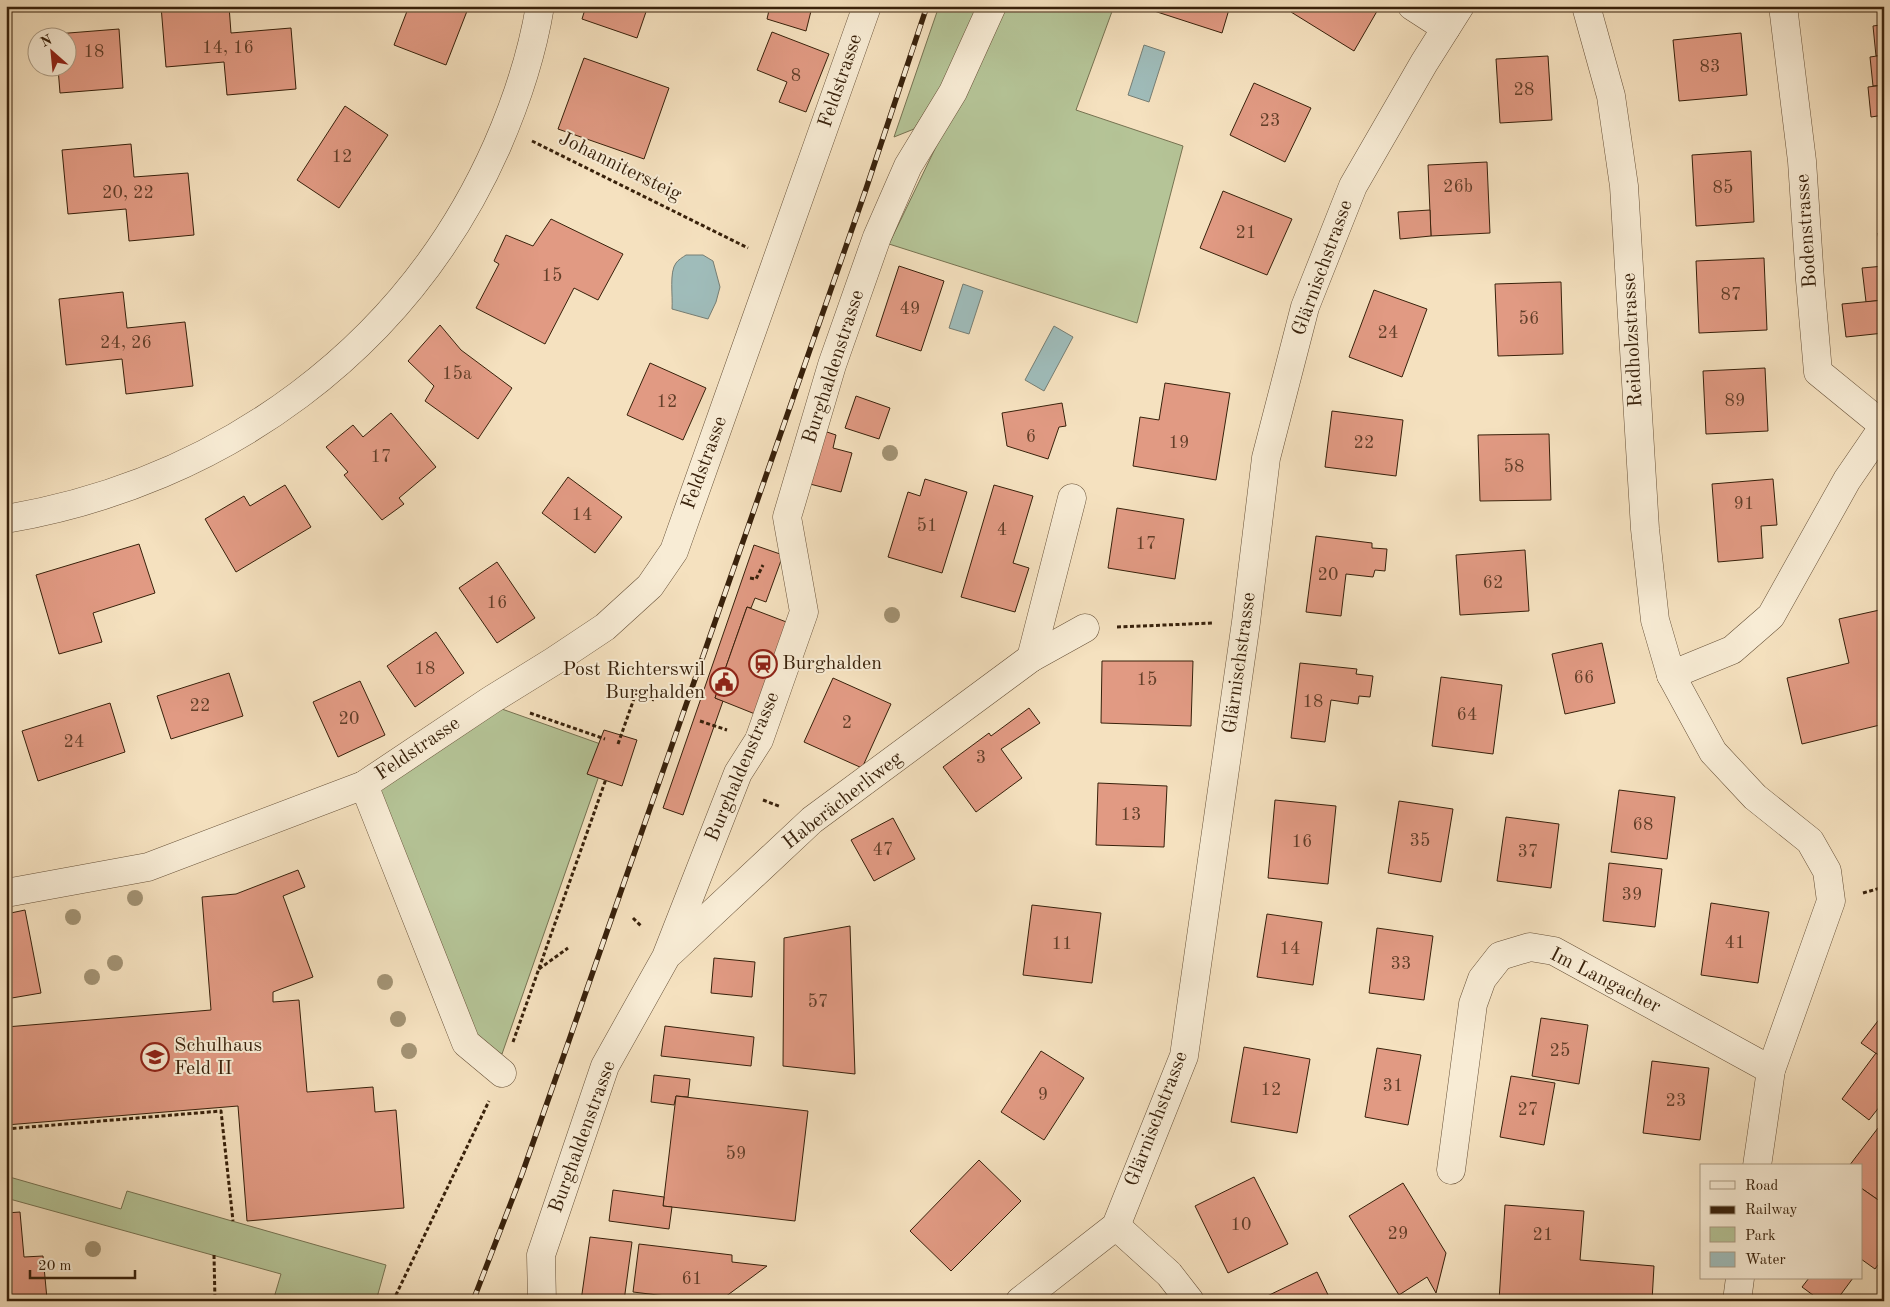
<svg xmlns="http://www.w3.org/2000/svg" width="1890" height="1307" font-family="'Old Standard TT',serif">
	<style>
		.green { fill: #b5c497; stroke: #767251 }
		.water { fill: #9fbcba; stroke: #767e74 }
		.building { fill: #e19a83; stroke: #38210b }
		.lines { fill: none; stroke-linecap: round; stroke-linejoin: round }
		.minor-casing { stroke: #675138; stroke-width: 29 }
		.path { stroke: #38210b; stroke-width: 3; stroke-dasharray: 4 2.5; stroke-linecap: butt }
		.minor { stroke: #f8ecd5; stroke-width: 28 }
		.rail-casing { stroke: #38210b; stroke-width: 5.5 }
		.rail { stroke: #f8ecd5; stroke-width: 4; stroke-dasharray: 11; stroke-linecap: butt }
		.tree { fill: #a29273 }
		.labels { text-anchor: middle; dominant-baseline: central; stroke-width: 4; stroke-linejoin: round; paint-order: stroke }
		.number-label { font-size: 18px; fill: #623f29 }
		.street-label { font-size: 20px; fill: #38210b; stroke: #f8ecd5 }
		.poi-label { font-size: 20px; fill: #38210b; stroke: #f8ecd5; text-anchor: start }
	</style>
	<rect width="100%" height="100%" fill="#f5e1bf"/>
	<filter id="stains"><feTurbulence type="fractalNoise" baseFrequency=".004" numOctaves="4"/><feColorMatrix values="0 0 0 0 .2 0 0 0 0 .09 0 0 0 0 .02 0 0 0 .5 -.17"/></filter>
	<radialGradient id="worn" r=".72"><stop offset=".6" stop-color="#630" stop-opacity="0"/><stop offset="1" stop-color="#630" stop-opacity=".3"/></radialGradient>
	<g class="green">
		<path d="M 939,6 L 980,6 L 950,72 L 914,129 L 894,137 Z"/>
		<path d="M 1004,6 L 1114,6 L 1076,110 L 1183,146 L 1137,323 L 889,244 Z"/>
		<path d="M 499,708 L 609,747 L 502,1054 L 470,1038 L 373,787 Z"/>
		<path d="M 6,1176 L 121,1209 L 127,1191 L 386,1265 L 376,1301 L 367,1301 L 351,1297 L 350,1301 L 273,1301 L 281,1274 L 6,1198 Z"/>
	</g>
	<g class="water">
		<path d="M 1144,45 L 1165,52 L 1149,102 L 1128,95 Z"/>
		<path d="M 686,255 L 703,255 L 713,261 L 720,287 L 716,302 L 708,319 L 672,309 C 673,296 669,272 676,263 C 678,260 683,257 686,255 Z"/>
		<path d="M 963,284 L 983,291 L 969,334 L 949,328 Z"/>
		<path d="M 1054,326 L 1073,337 L 1044,391 L 1025,380 Z"/>
	</g>
	<g class="building">
		<path d="M 161,6 L 229,6 L 231,33 L 291,28 L 296,89 L 227,95 L 224,62 L 166,67 Z"/>
		<path d="M 409,6 L 469,6 L 446,65 L 394,45 Z"/>
		<path d="M 586,6 L 648,6 L 637,38 L 582,19 Z"/>
		<path d="M 770,6 L 812,7 L 806,31 L 767,19 Z"/>
		<path d="M 1152,6 L 1230,6 L 1222,33 L 1151,10 Z"/>
		<path d="M 1295,6 L 1380,6 L 1354,51 L 1291,12 Z"/>
		<path d="M 1878,6 L 1884,6 L 1884,25 L 1880,25 Z"/>
		<path d="M 1880,25 L 1884,25 L 1884,55 L 1876,56 L 1873,26 Z"/>
		<path d="M 119,29 L 123,88 L 60,93 L 58,68 L 68,68 L 68,38 L 57,38 L 56,34 Z"/>
		<path d="M 772,32 L 829,54 L 806,112 L 779,102 L 787,82 L 757,70 Z"/>
		<path d="M 1741,33 L 1747,95 L 1679,101 L 1673,40 Z"/>
		<path d="M 1884,55 L 1884,85 L 1873,86 L 1870,57 Z"/>
		<path d="M 1548,56 L 1552,120 L 1500,123 L 1496,59 Z"/>
		<path d="M 584,58 L 669,88 L 644,159 L 558,129 Z"/>
		<path d="M 1254,83 L 1311,108 L 1285,162 L 1230,135 Z"/>
		<path d="M 1884,85 L 1884,115 L 1871,117 L 1868,87 Z"/>
		<path d="M 345,106 L 388,135 L 339,208 L 297,180 Z"/>
		<path d="M 131,144 L 134,177 L 188,173 L 194,235 L 129,241 L 126,209 L 68,214 L 62,150 Z"/>
		<path d="M 1751,151 L 1754,222 L 1696,226 L 1692,155 Z"/>
		<path d="M 1487,162 L 1490,233 L 1431,236 L 1428,165 Z"/>
		<path d="M 1223,191 L 1292,219 L 1267,275 L 1200,248 Z"/>
		<path d="M 1430,210 L 1431,236 L 1400,239 L 1398,212 Z"/>
		<path d="M 551,219 L 623,254 L 598,300 L 574,288 L 545,344 L 476,308 L 499,264 L 494,261 L 506,235 L 533,246 Z"/>
		<path d="M 1878,233 L 1884,233 L 1884,266 L 1882,267 Z"/>
		<path d="M 1764,258 L 1767,330 L 1699,333 L 1696,261 Z"/>
		<path d="M 899,266 L 944,281 L 921,351 L 876,336 Z"/>
		<path d="M 1884,266 L 1884,300 L 1866,302 L 1862,268 Z"/>
		<path d="M 1561,282 L 1563,354 L 1498,356 L 1495,284 Z"/>
		<path d="M 1374,290 L 1427,309 L 1402,377 L 1349,357 Z"/>
		<path d="M 123,292 L 127,328 L 185,322 L 193,386 L 126,394 L 122,359 L 66,365 L 59,299 Z"/>
		<path d="M 1884,300 L 1884,333 L 1846,337 L 1842,304 Z"/>
		<path d="M 440,325 L 461,350 L 512,388 L 478,439 L 425,401 L 434,386 L 408,361 Z"/>
		<path d="M 650,363 L 706,388 L 683,440 L 627,415 Z"/>
		<path d="M 1765,368 L 1768,431 L 1706,434 L 1703,371 Z"/>
		<path d="M 1165,383 L 1230,393 L 1216,480 L 1133,466 L 1140,417 L 1159,420 Z"/>
		<path d="M 856,396 L 890,408 L 879,439 L 845,428 Z"/>
		<path d="M 1062,403 L 1066,426 L 1059,427 L 1048,459 L 1007,446 L 1002,413 Z"/>
		<path d="M 1332,411 L 1403,420 L 1396,476 L 1325,467 Z"/>
		<path d="M 391,413 L 436,467 L 399,498 L 404,504 L 382,520 L 344,475 L 348,472 L 326,447 L 353,425 L 363,437 Z"/>
		<path d="M 824,431 L 836,435 L 833,448 L 852,453 L 841,492 L 810,484 Z"/>
		<path d="M 1549,434 L 1551,500 L 1480,501 L 1478,435 Z"/>
		<path d="M 568,477 L 622,517 L 595,553 L 542,513 Z"/>
		<path d="M 925,479 L 967,492 L 942,573 L 888,557 L 908,492 L 920,496 Z"/>
		<path d="M 1773,479 L 1777,525 L 1761,526 L 1763,558 L 1718,562 L 1712,484 Z"/>
		<path d="M 285,485 L 311,527 L 236,572 L 205,519 L 244,496 L 250,506 Z"/>
		<path d="M 994,485 L 1033,496 L 1013,563 L 1029,568 L 1015,612 L 961,597 Z"/>
		<path d="M 1117,508 L 1184,519 L 1175,579 L 1108,568 Z"/>
		<path d="M 1316,536 L 1372,543 L 1372,548 L 1387,549 L 1385,571 L 1375,570 L 1373,577 L 1346,574 L 1341,616 L 1306,612 Z"/>
		<path d="M 139,544 L 155,593 L 93,613 L 102,642 L 59,654 L 36,575 Z"/>
		<path d="M 754,545 L 783,555 L 766,602 L 755,598 L 751,608 L 747,607 L 715,698 L 723,701 L 683,815 L 663,808 Z"/>
		<path d="M 1525,550 L 1529,611 L 1460,615 L 1456,555 Z"/>
		<path d="M 497,562 L 535,618 L 497,643 L 459,588 Z"/>
		<path d="M 747,607 L 789,623 L 755,714 L 715,698 Z"/>
		<path d="M 1884,609 L 1884,724 L 1802,744 L 1787,678 L 1849,663 L 1839,619 Z"/>
		<path d="M 436,632 L 464,673 L 415,707 L 387,666 Z"/>
		<path d="M 1602,643 L 1615,703 L 1565,714 L 1552,654 Z"/>
		<path d="M 1102,661 L 1193,661 L 1191,726 L 1101,723 Z"/>
		<path d="M 1300,663 L 1357,669 L 1356,674 L 1373,676 L 1370,697 L 1359,696 L 1358,704 L 1331,700 L 1325,742 L 1291,738 Z"/>
		<path d="M 229,673 L 243,716 L 171,739 L 157,696 Z"/>
		<path d="M 1441,677 L 1502,685 L 1493,754 L 1432,746 Z"/>
		<path d="M 833,678 L 891,704 L 862,768 L 804,742 Z"/>
		<path d="M 360,681 L 385,735 L 338,757 L 313,702 Z"/>
		<path d="M 110,703 L 125,752 L 38,781 L 22,731 Z"/>
		<path d="M 1029,708 L 1040,723 L 1001,749 L 1022,778 L 976,812 L 943,767 L 989,733 L 991,736 Z"/>
		<path d="M 604,730 L 637,740 L 622,786 L 587,774 Z"/>
		<path d="M 1098,783 L 1167,786 L 1164,847 L 1096,845 Z"/>
		<path d="M 1619,790 L 1675,797 L 1667,859 L 1611,852 Z"/>
		<path d="M 1275,800 L 1336,806 L 1328,884 L 1268,878 Z"/>
		<path d="M 1399,801 L 1453,809 L 1441,882 L 1388,873 Z"/>
		<path d="M 1506,817 L 1559,824 L 1551,888 L 1497,881 Z"/>
		<path d="M 893,818 L 915,859 L 874,881 L 851,840 Z"/>
		<path d="M 1609,863 L 1662,869 L 1655,927 L 1603,921 Z"/>
		<path d="M 298,870 L 305,887 L 283,896 L 313,977 L 273,992 L 273,1002 L 299,1000 L 307,1092 L 373,1087 L 375,1112 L 396,1110 L 404,1208 L 247,1221 L 238,1106 L 6,1125 L 6,1027 L 211,1010 L 202,897 L 236,894 Z"/>
		<path d="M 1711,903 L 1769,912 L 1758,983 L 1701,975 Z"/>
		<path d="M 1032,905 L 1101,913 L 1092,983 L 1023,975 Z"/>
		<path d="M 25,910 L 41,993 L 6,999 L 6,914 Z"/>
		<path d="M 1267,914 L 1322,922 L 1313,985 L 1257,977 Z"/>
		<path d="M 850,926 L 855,1074 L 783,1066 L 784,938 Z"/>
		<path d="M 1377,928 L 1433,936 L 1424,1000 L 1369,993 Z"/>
		<path d="M 714,958 L 755,962 L 752,997 L 711,993 Z"/>
		<path d="M 1884,1013 L 1884,1059 L 1861,1043 Z"/>
		<path d="M 1541,1018 L 1588,1025 L 1579,1084 L 1532,1076 Z"/>
		<path d="M 665,1026 L 754,1037 L 751,1066 L 661,1056 Z"/>
		<path d="M 1244,1047 L 1310,1059 L 1297,1133 L 1231,1122 Z"/>
		<path d="M 1377,1048 L 1421,1055 L 1408,1125 L 1365,1117 Z"/>
		<path d="M 1041,1051 L 1084,1078 L 1044,1140 L 1001,1112 Z"/>
		<path d="M 1876,1053 L 1884,1059 L 1884,1101 L 1869,1120 L 1842,1099 Z"/>
		<path d="M 1652,1061 L 1709,1068 L 1700,1140 L 1643,1133 Z"/>
		<path d="M 654,1075 L 690,1079 L 688,1097 L 676,1096 L 674,1105 L 651,1102 Z"/>
		<path d="M 1511,1076 L 1555,1083 L 1544,1145 L 1500,1137 Z"/>
		<path d="M 676,1096 L 808,1111 L 795,1221 L 663,1206 Z"/>
		<path d="M 1878,1128 L 1884,1133 L 1884,1204 L 1861,1188 L 1861,1166 L 1849,1166 Z"/>
		<path d="M 979,1160 L 1021,1201 L 951,1271 L 910,1231 Z"/>
		<path d="M 1254,1177 L 1288,1244 L 1228,1273 L 1195,1206 Z"/>
		<path d="M 1403,1183 L 1446,1253 L 1436,1293 L 1427,1277 L 1399,1295 L 1349,1216 Z"/>
		<path d="M 1861,1188 L 1884,1204 L 1884,1257 L 1875,1269 L 1861,1259 Z"/>
		<path d="M 613,1190 L 664,1197 L 663,1206 L 672,1207 L 669,1229 L 609,1221 Z"/>
		<path d="M 1505,1205 L 1584,1211 L 1580,1260 L 1654,1266 L 1652,1301 L 1499,1301 Z"/>
		<path d="M 20,1212 L 24,1257 L 43,1256 L 47,1299 L 60,1298 L 60,1301 L 6,1301 L 6,1213 Z"/>
		<path d="M 590,1237 L 632,1242 L 624,1301 L 581,1301 Z"/>
		<path d="M 639,1244 L 732,1255 L 732,1262 L 767,1266 L 725,1297 L 725,1301 L 707,1301 L 633,1292 Z"/>
		<path d="M 1317,1272 L 1331,1301 L 1262,1301 L 1261,1299 Z"/>
		<path d="M 1809,1278 L 1853,1278 L 1836,1301 L 1821,1301 L 1802,1287 Z"/>
	</g>
	<g class="lines">
		<defs>
			<g id="minor">
				<path d="M 1412,6 L 1446,28"/>
				<path d="M 1586,6 L 1611,96 L 1624,186 L 1645,529 L 1655,620 L 1671,675 L 1713,752 L 1755,797 L 1810,841 L 1827,871 L 1831,901 L 1771,1070 L 1757,1166"/>
				<path d="M 1783,6 L 1802,161 L 1810,280 L 1818,372 L 1884,426"/>
				<path d="M 6,519 C 223,482 407,349 497,146 C 517,100 532,55 540,6"/>
				<path d="M 1031,658 L 1072,498"/>
				<path d="M 1671,675 L 1732,650 L 1771,616 L 1847,480 L 1884,426"/>
				<path d="M 364,785 L 466,1043 L 502,1073"/>
				<path d="M 6,893 L 148,867 L 364,785 L 491,700 L 554,661 L 605,627 L 650,586 L 674,551 L 867,6"/>
				<path d="M 671,952 L 812,820 L 1031,658 L 1085,628"/>
				<path d="M 1451,1170 L 1473,1004 L 1482,979 L 1500,956 L 1530,947 L 1554,951 L 1771,1070"/>
				<path d="M 1116,1226 L 1169,1274 L 1190,1301"/>
				<path d="M 542,1301 L 541,1255 L 605,1066 L 666,957 L 738,773 L 759,740 L 804,612 L 787,517 L 832,365 L 877,237 L 908,166 L 953,92 L 992,6"/>
				<path d="M 1020,1301 L 1116,1226 L 1184,1056 L 1246,622 L 1266,458 L 1305,307 L 1353,186 L 1424,63 L 1460,6"/>
				<path d="M 1737,1301 L 1740,1278"/>
			</g>
		</defs>
		<use href="#minor" class="minor-casing"/>
		<g class="path">
			<path d="M 532,141 L 748,248"/>
			<path d="M 750,578 L 756,579 L 763,565"/>
			<path d="M 1117,627 L 1213,623"/>
			<path d="M 530,713 L 605,739"/>
			<path d="M 700,721 L 727,730"/>
			<path d="M 618,744 L 636,693 L 654,700"/>
			<path d="M 763,800 L 781,807"/>
			<path d="M 1863,893 L 1884,887"/>
			<path d="M 633,918 L 642,927"/>
			<path d="M 539,969 L 568,948"/>
			<path d="M 513,1042 L 606,779"/>
			<path d="M 6,1129 L 221,1111 L 233,1221"/>
			<path d="M 214,1255 L 215,1301"/>
			<path d="M 393,1301 L 489,1101"/>
		</g>
		<use href="#minor" class="minor"/>
		<defs>
			<path id="rail" d="M 473,1301 L 522,1174 L 566,1049 L 866,189 L 927,6"/>
		</defs>
		<use href="#rail" class="rail-casing"/>
		<use href="#rail" class="rail"/>
	</g>
	<g class="tree">
		<circle cx="890" cy="453" r="8"/>
		<circle cx="892" cy="615" r="8"/>
		<circle cx="135" cy="898" r="8"/>
		<circle cx="73" cy="917" r="8"/>
		<circle cx="115" cy="963" r="8"/>
		<circle cx="92" cy="977" r="8"/>
		<circle cx="385" cy="982" r="8"/>
		<circle cx="398" cy="1019" r="8"/>
		<circle cx="409" cy="1051" r="8"/>
		<circle cx="93" cy="1249" r="8"/>
	</g>
	<defs>
		<symbol id="station-ring" viewBox="-11 -11 22 22"><circle r="9.5" fill="#f8ecd5" stroke="#8f2418" stroke-width="1.5"/><path d="M-3-6H3Q5-6 5-4V2Q5 4 3 4L4.5 6H3L1.5 4h-3L-3 6H-4.5L-3 4Q-5 4-5 2V-4Q-5-6-3-6ZM-3.5-4v3h7v-3ZM-3.5 1v1.5H-2V1ZM2 1v1.5H3.5V1Z" fill="#8f2418"/></symbol>
		<symbol id="civic-ring" viewBox="-11 -11 22 22"><circle r="9.5" fill="#f8ecd5" stroke="#8f2418" stroke-width="1.5"/><path d="M-.6-6.5H3V-4.5H.6V-3L4-1V1h2V6H-6V1h2V-1L-.6-3ZM-1.2 2.5V6h2.4V2.5Z" fill="#8f2418"/></symbol>
		<symbol id="school-ring" viewBox="-11 -11 22 22"><circle r="9.5" fill="#f8ecd5" stroke="#8f2418" stroke-width="1.5"/><path d="M0-5L7-2L0 1L-7-2ZM-4 1L0 2.5L4 1V4Q0 6-4 4Z" fill="#8f2418"/></symbol>
	</defs>
	<g fill-rule="evenodd">
		<use href="#station-ring" x="747" y="648" width="32" height="32"/>
		<use href="#civic-ring" x="708" y="666" width="32" height="32"/>
		<use href="#school-ring" x="139" y="1041" width="32" height="32"/>
	</g>
	<g class="labels">
		<g class="number-label">
			<text x="228" y="48">14, 16</text>
			<text x="94" y="52">18</text>
			<text x="1710" y="67">83</text>
			<text x="796" y="76">8</text>
			<text x="1524" y="90">28</text>
			<text x="1270" y="121">23</text>
			<text x="342" y="157">12</text>
			<text x="1458" y="187">26b</text>
			<text x="1723" y="188">85</text>
			<text x="128" y="193">20, 22</text>
			<text x="1246" y="233">21</text>
			<text x="552" y="276">15</text>
			<text x="1731" y="295">87</text>
			<text x="910" y="309">49</text>
			<text x="1529" y="319">56</text>
			<text x="1388" y="333">24</text>
			<text x="126" y="343">24, 26</text>
			<text x="457" y="374">15a</text>
			<text x="1735" y="401">89</text>
			<text x="667" y="402">12</text>
			<text x="1031" y="437">6</text>
			<text x="1179" y="443">19</text>
			<text x="1364" y="443">22</text>
			<text x="381" y="457">17</text>
			<text x="1514" y="467">58</text>
			<text x="1744" y="504">91</text>
			<text x="582" y="515">14</text>
			<text x="927" y="526">51</text>
			<text x="1002" y="530">4</text>
			<text x="1146" y="544">17</text>
			<text x="1328" y="575">20</text>
			<text x="1493" y="583">62</text>
			<text x="497" y="603">16</text>
			<text x="425" y="669">18</text>
			<text x="1584" y="678">66</text>
			<text x="1147" y="680">15</text>
			<text x="1313" y="702">18</text>
			<text x="200" y="706">22</text>
			<text x="1467" y="715">64</text>
			<text x="349" y="719">20</text>
			<text x="847" y="723">2</text>
			<text x="74" y="742">24</text>
			<text x="981" y="758">3</text>
			<text x="1131" y="815">13</text>
			<text x="1643" y="825">68</text>
			<text x="1420" y="841">35</text>
			<text x="1302" y="842">16</text>
			<text x="883" y="850">47</text>
			<text x="1528" y="852">37</text>
			<text x="1632" y="895">39</text>
			<text x="1735" y="943">41</text>
			<text x="1062" y="944">11</text>
			<text x="1290" y="949">14</text>
			<text x="1401" y="964">33</text>
			<text x="818" y="1002">57</text>
			<text x="1560" y="1051">25</text>
			<text x="1393" y="1086">31</text>
			<text x="1271" y="1090">12</text>
			<text x="1043" y="1095">9</text>
			<text x="1676" y="1101">23</text>
			<text x="1528" y="1110">27</text>
			<text x="736" y="1154">59</text>
			<text x="1241" y="1225">10</text>
			<text x="1398" y="1234">29</text>
			<text x="1543" y="1235">21</text>
			<text x="692" y="1279">61</text>
		</g>
		<g class="street-label">
			<text transform="translate(841 81) rotate(-71)">Feldstrasse</text>
			<text transform="translate(620 167) rotate(26)">Johannitersteig</text>
			<text transform="translate(1807 231) rotate(-94)">Bodenstrasse</text>
			<text transform="translate(1323 268) rotate(-70)">Glärnischstrasse</text>
			<text transform="translate(1633 340) rotate(-93)">Reidholzstrasse</text>
			<text transform="translate(834 367) rotate(-72)">Burghaldenstrasse</text>
			<text transform="translate(705 463) rotate(-70)">Feldstrasse</text>
			<text transform="translate(1240 663) rotate(-82)">Glärnischstrasse</text>
			<text transform="translate(418 749) rotate(-34)">Feldstrasse</text>
			<text transform="translate(743 767) rotate(-67)">Burghaldenstrasse</text>
			<text transform="translate(843 801) rotate(-38)">Haberächerliweg</text>
			<text transform="translate(1605 981) rotate(27)">Im Langacher</text>
			<text transform="translate(1157 1119) rotate(-69)">Glärnischstrasse</text>
			<text transform="translate(583 1137) rotate(-70)">Burghaldenstrasse</text>
		</g>
		<g class="poi-label">
			<text x="782" y="664">Burghalden</text>
			<text x="705" y="670" text-anchor="end">Post Richterswil<tspan x="705" dy="23">Burghalden</tspan></text>
			<text x="174" y="1046">Schulhaus<tspan x="174" dy="23">Feld II</tspan></text>
		</g>
	</g>
	<rect width="1890" height="1307" fill="none" stroke="#f5e1bf" stroke-width="25"/>
	<rect x="8" y="8" width="1875" height="1292" fill="none" stroke="#38210b" stroke-width="2.5"/>
	<rect x="12" y="12" width="1865" height="1282" fill="none" stroke="#38210b"/>
	<rect x="1700" y="1164" width="162" height="115" fill="#f8ecd5" stroke="#ab9b84"/>
	<rect x="1710" y="1181" width="25" height="8" fill="#f8ecd5" stroke="#ab9b84"/>
	<text x="1745" y="1190" font-size="15" fill="#38210b">Road</text>
	<rect x="1710" y="1206" width="25" height="8" fill="#38210b" stroke="#ab9b84"/>
	<text x="1745" y="1214" font-size="15" fill="#38210b">Railway</text>
	<rect x="1710" y="1227" width="25" height="15" fill="#b5c497" stroke="#ab9b84"/>
	<text x="1745" y="1240" font-size="15" fill="#38210b">Park</text>
	<rect x="1710" y="1252" width="25" height="15" fill="#9fbcba" stroke="#ab9b84"/>
	<text x="1745" y="1264" font-size="15" fill="#38210b">Water</text>
	<g transform="translate(52 52) rotate(333)"><circle r="24" fill="#f8ecd5" stroke="#ab9b84"/>
	<path d="M0-4L9 19L0 12L-9 19Z" fill="#8f2418"/>
	<text y="-8" font-size="14" font-weight="bold" text-anchor="middle" fill="#38210b">N</text>
	</g>
	<path d="M30 1270v8h105v-8" fill="none" stroke="#38210b" stroke-width="2.5"/>
	<text x="38" y="1270" font-size="15" fill="#38210b" stroke="#f8ecd5" stroke-width="4" paint-order="stroke">20 m</text>
	<rect width="100%" height="100%" filter="url(#stains)"/>
	<rect width="100%" height="100%" fill="url(#worn)"/>
</svg>
